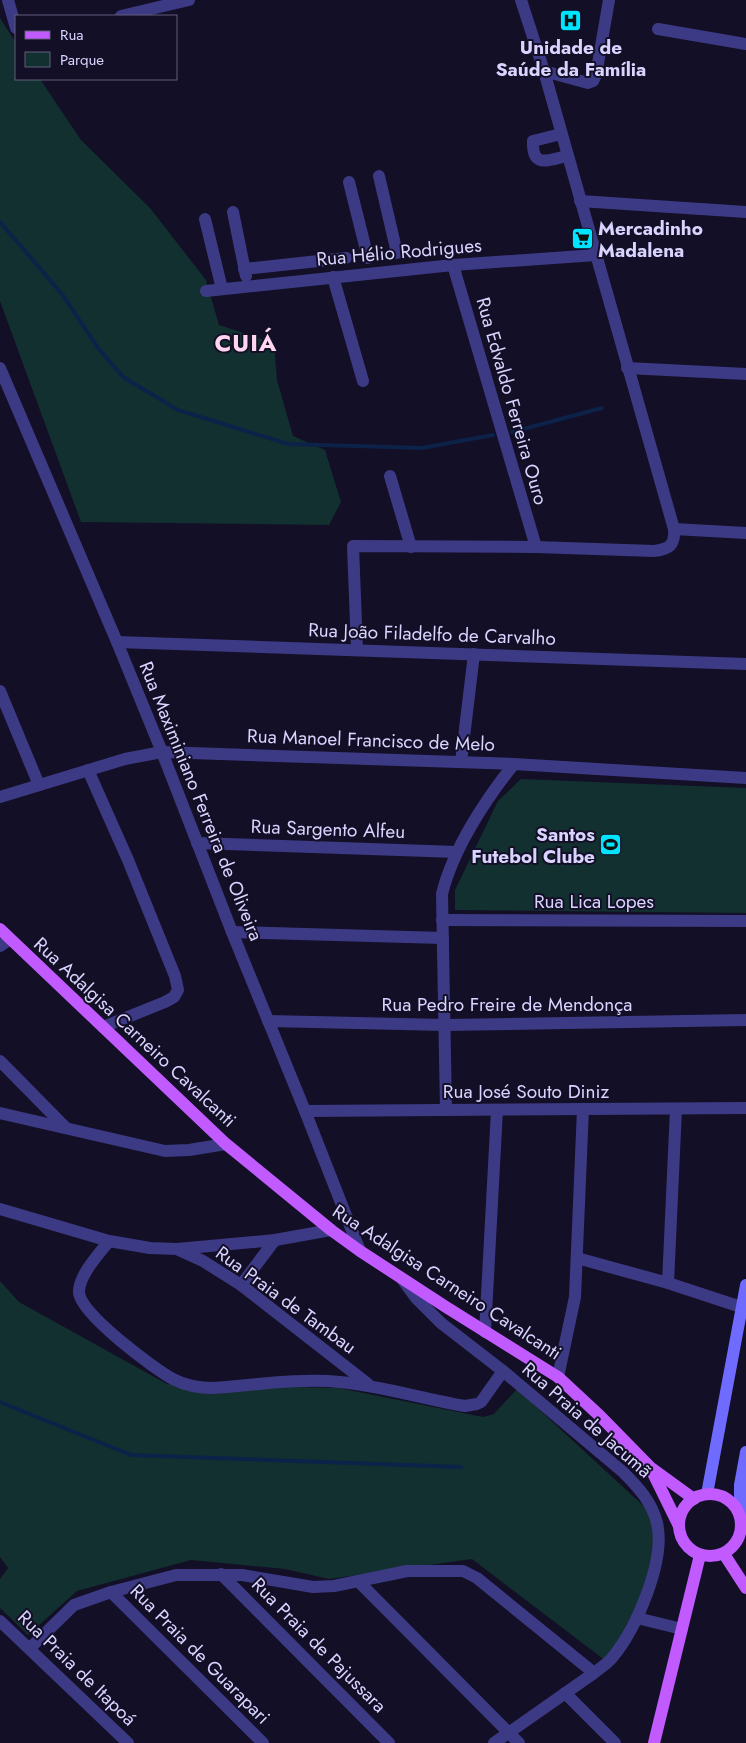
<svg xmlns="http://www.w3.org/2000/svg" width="746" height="1743" font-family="Jost,sans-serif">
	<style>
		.green { fill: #12302f }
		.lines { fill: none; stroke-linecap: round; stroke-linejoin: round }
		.stream { stroke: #0c2248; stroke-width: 4 }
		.minor { stroke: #3d3a85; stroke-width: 12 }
		.secondary { stroke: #6f6bff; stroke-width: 12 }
		.primary { stroke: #c25bff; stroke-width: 12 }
		.labels { text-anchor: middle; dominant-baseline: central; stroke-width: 4; stroke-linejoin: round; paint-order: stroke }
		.poi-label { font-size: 19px; font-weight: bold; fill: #d9d4ff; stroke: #130f26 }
		.street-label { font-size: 19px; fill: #d9d4ff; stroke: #130f26 }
		.district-label { font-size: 24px; font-weight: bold; letter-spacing: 1px; fill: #ffd6f0; stroke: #130f26 }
	</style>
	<rect width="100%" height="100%" fill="#130f26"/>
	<g class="green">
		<path d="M 0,18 L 16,43 L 16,79 L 40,79 L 81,140 L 150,208 L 206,280 L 219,325 L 274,343 L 277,380 L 293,436 L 325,450 L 341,502 L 329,525 L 81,522 L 0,301 Z"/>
		<path d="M 521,779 L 746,788 L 746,913 L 455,910 L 455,890 L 498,801 Z"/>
		<path d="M 0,1281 L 19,1302 L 167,1384 L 339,1388 L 483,1417 L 494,1414 L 517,1389 L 662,1523 L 644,1611 L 606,1661 L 472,1559 L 329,1579 L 285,1569 L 191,1560 L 77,1591 L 28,1635 L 0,1608 L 0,1579 L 8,1568 L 0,1557 Z"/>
	</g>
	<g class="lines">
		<g class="stream">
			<path d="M 0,222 L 62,294 L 98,348 L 123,377 L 178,410 L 288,444 L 422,448 L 493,435"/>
			<path d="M 512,432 L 602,408"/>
			<path d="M 0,1402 L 131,1455 L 461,1467"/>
		</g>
		<g class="minor">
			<path d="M 8,0 L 16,28"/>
			<path d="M 121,16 L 189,0"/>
			<path d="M 658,29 L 746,44"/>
			<path d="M 544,71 L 588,83 L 593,81 L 596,75 L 609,0"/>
			<path d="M 561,134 L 533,141 C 532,169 548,160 567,156"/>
			<path d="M 379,176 L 397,253"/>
			<path d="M 349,182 L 368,258"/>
			<path d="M 580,201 L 746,212"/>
			<path d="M 233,212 L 246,276"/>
			<path d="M 205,219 L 222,289"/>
			<path d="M 453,265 L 536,547"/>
			<path d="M 244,269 L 346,258"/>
			<path d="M 333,277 L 363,381"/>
			<path d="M 206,291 L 453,265 L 596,255"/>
			<path d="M 0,368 L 117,642 L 162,752 L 232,932 L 305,1111 L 360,1251"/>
			<path d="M 627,368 L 746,374"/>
			<path d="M 390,476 L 411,547"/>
			<path d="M 674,529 L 746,533"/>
			<path d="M 117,642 L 746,664"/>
			<path d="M 357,649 L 353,546 L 536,547 L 654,551 C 670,549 675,545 674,529 L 544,71 L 521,0"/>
			<path d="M 0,691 L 39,785"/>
			<path d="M 461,762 L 474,654"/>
			<path d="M 88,770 L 128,860 L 175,976 L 178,990 L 174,997 L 165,1002 L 103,1027"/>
			<path d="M 0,797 L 125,759 L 162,752 L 514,764 L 746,778"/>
			<path d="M 197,843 L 457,852"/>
			<path d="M 442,920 L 746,921"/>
			<path d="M 232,932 L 443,938"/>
			<path d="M 0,946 L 10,939"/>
			<path d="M 268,1021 L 445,1025 L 746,1020"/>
			<path d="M 0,1061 L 66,1128"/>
			<path d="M 446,1110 L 442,894 C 453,849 485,800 514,764"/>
			<path d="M 305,1111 L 746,1108"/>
			<path d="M 0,1113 L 165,1151 L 189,1150 L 226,1144"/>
			<path d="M 0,1209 L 109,1241 L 150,1248 L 177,1249 L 275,1240 L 331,1230"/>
			<path d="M 109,1241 C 99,1254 78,1276 79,1293 C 82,1315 153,1368 173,1379 C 186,1386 200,1388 214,1388 C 254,1385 301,1378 340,1382 C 382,1386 423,1399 465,1406 L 477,1404 L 481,1402 L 503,1371"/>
			<path d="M 179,1250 L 203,1261 L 241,1285 L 368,1384"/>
			<path d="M 577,1258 L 668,1283 L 741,1307"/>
			<path d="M 402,1279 L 416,1298 L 441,1323 L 503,1371 L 623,1472 C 638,1487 652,1502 657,1523 C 666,1561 636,1629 612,1658 C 607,1664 600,1668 594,1673 L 494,1743"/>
			<path d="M 668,1283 L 676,1109"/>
			<path d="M 241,1285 L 275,1240"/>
			<path d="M 485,1332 L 497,1110"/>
			<path d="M 558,1377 L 575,1297 L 583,1109"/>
			<path d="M 221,1574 L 389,1743"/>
			<path d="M 358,1581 L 519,1743"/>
			<path d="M 111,1592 L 263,1743"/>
			<path d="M 637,1618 L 682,1629"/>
			<path d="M 0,1621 L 128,1743"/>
			<path d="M 30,1648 L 74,1605 L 111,1592 L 176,1575 L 242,1575 L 313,1587 L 334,1586 L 407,1571 L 463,1571 L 477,1578 L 594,1673"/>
			<path d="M 565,1693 L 615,1743"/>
		</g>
		<g class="secondary">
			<path d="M 707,1494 L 746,1285"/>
			<path d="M 740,1516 L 740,1485 L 746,1452"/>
		</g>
		<g class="primary">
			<path d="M 0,929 L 226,1144 L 331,1230 L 360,1251 L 446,1307 L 558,1377 L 600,1416 L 650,1467 L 694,1499"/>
			<path d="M 651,1469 L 679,1526"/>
			<circle cx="710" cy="1525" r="31"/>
			<path d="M 724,1554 L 746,1588"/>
			<path d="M 654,1743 L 700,1555"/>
		</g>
	</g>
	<defs>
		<symbol id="hospital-square" viewBox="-11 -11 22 22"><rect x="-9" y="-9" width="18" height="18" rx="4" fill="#00e5ff" stroke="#130f26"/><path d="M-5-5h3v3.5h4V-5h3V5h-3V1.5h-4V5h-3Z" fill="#111"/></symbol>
		<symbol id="supermarket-square" viewBox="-11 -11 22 22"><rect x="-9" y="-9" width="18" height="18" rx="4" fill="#00e5ff" stroke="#130f26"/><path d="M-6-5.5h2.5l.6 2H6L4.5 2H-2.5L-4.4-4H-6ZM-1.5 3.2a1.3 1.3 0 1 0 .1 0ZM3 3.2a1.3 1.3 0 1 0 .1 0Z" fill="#111"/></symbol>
		<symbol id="stadium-square" viewBox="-11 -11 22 22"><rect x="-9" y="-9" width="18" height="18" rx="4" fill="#00e5ff" stroke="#130f26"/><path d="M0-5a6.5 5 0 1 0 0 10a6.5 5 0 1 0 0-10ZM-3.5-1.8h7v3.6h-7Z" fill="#111"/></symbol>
	</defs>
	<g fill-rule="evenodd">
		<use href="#hospital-square" x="558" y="8" width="25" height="25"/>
		<use href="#supermarket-square" x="570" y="226" width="25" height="25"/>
		<use href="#stadium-square" x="598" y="832" width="25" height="25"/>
	</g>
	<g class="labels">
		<g class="poi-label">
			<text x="571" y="47">Unidade de<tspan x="571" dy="22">Saúde da Família</tspan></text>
			<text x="598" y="228" text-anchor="start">Mercadinho<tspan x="598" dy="22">Madalena</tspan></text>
			<text x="595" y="834" text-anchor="end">Santos<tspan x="595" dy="22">Futebol Clube</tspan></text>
		</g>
		<g class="street-label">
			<text transform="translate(399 252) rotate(-5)">Rua Hélio Rodrigues</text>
			<text transform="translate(512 401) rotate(74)">Rua Edvaldo Ferreira Ouro</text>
			<text transform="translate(432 634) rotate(2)">Rua João Filadelfo de Carvalho</text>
			<text transform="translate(371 740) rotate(2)">Rua Manoel Francisco de Melo</text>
			<text transform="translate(201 801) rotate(68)">Rua Maximiniano Ferreira de Oliveira</text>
			<text transform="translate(328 829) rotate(2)">Rua Sargento Alfeu</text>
			<text x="594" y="901">Rua Lica Lopes</text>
			<text x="507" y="1004">Rua Pedro Freire de Mendonça</text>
			<text transform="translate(135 1032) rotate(43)">Rua Adalgisa Carneiro Cavalcanti</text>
			<text x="526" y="1091">Rua José Souto Diniz</text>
			<text transform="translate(447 1282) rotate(33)">Rua Adalgisa Carneiro Cavalcanti</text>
			<text transform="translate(286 1300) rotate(36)">Rua Praia de Tambau</text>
			<text transform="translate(587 1420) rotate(41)">Rua Praia de Jacumã</text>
			<text transform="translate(319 1645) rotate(45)">Rua Praia de Pajussara</text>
			<text transform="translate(200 1654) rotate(45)">Rua Praia de Guarapari</text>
			<text transform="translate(77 1668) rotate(44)">Rua Praia de Itapoá</text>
		</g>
		<g class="district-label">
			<text x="246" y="342">CUIÁ</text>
		</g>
	</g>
	<rect x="15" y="15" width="162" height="65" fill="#130f26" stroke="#625e7d"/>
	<rect x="25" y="31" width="25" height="8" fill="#c25bff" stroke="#625e7d"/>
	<text x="60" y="40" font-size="15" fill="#d9d4ff">Rua</text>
	<rect x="25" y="52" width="25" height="15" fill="#12302f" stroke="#625e7d"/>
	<text x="60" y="65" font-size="15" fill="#d9d4ff">Parque</text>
</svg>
